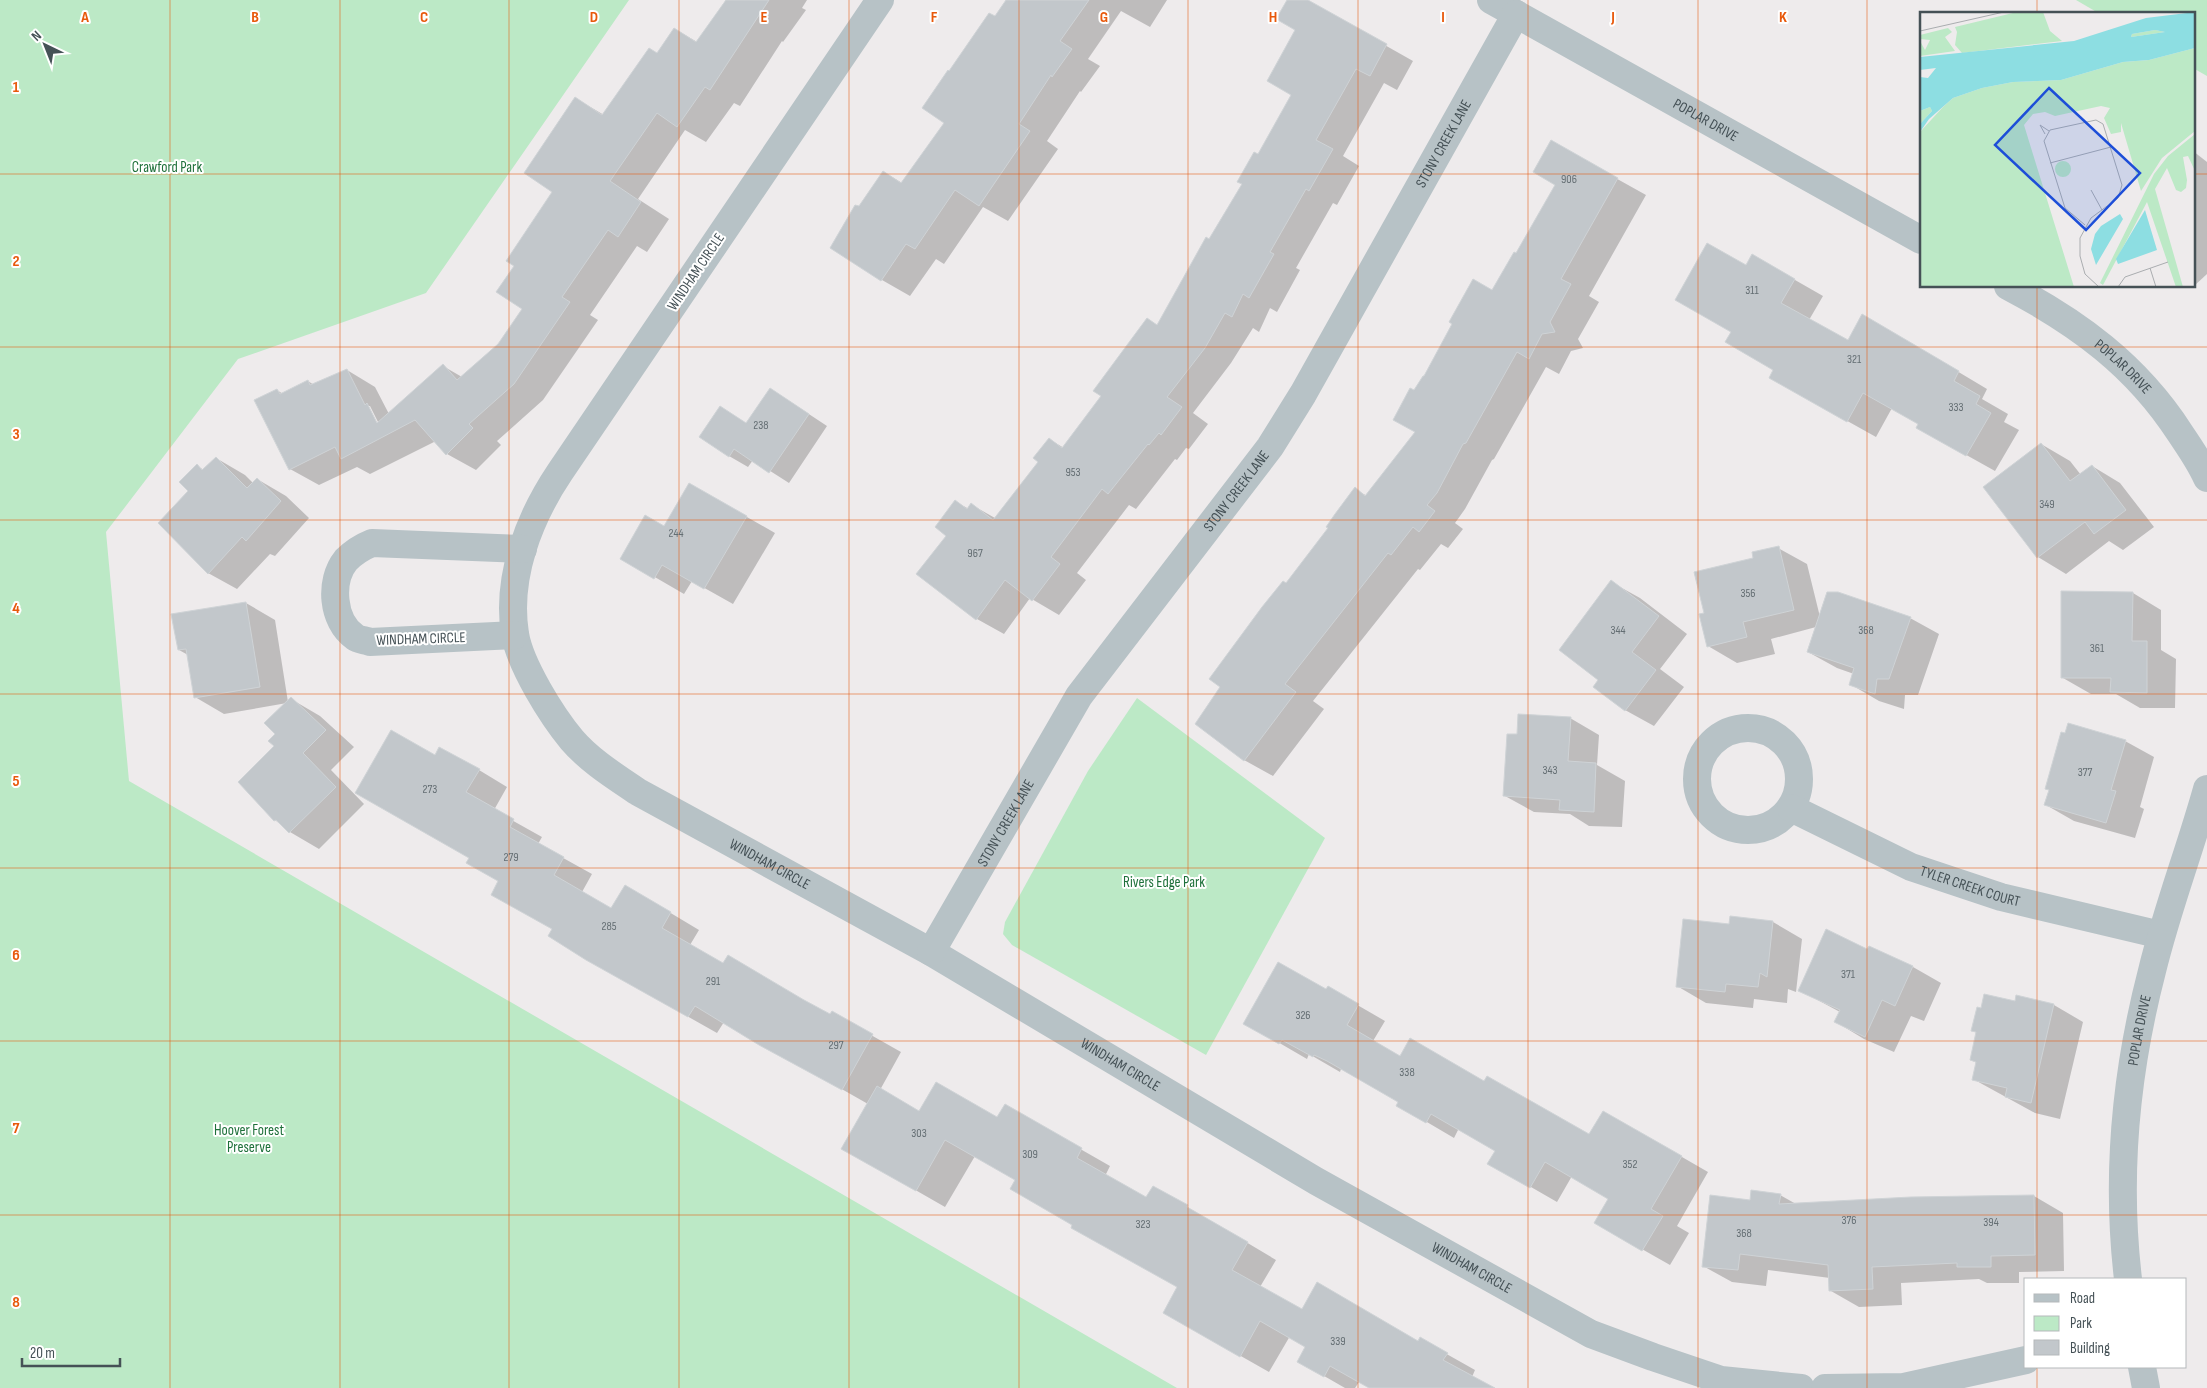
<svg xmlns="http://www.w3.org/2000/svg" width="2207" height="1388" font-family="'Sofia Sans Condensed',sans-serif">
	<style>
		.green { fill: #bce9c6 }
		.shadow { fill: #0003; fill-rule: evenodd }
		.building { fill: #c2c7cb; stroke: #cfd3d6 }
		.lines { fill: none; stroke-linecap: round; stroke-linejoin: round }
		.minor { stroke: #b7c2c6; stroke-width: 28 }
		.grid { fill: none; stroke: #e8590c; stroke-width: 1; stroke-opacity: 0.55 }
		.labels { text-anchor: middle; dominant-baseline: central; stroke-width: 4; stroke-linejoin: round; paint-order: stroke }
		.number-label { font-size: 12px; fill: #646e73 }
		.street-label { font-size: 15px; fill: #455156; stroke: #fff }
		.park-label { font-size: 15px; fill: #1e703a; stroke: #fff }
		.inset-road { fill: none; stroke: #aaadb0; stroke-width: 1 }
		.view { fill: #1d4ed8; fill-opacity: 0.15; stroke: #1d4ed8; stroke-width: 2.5 }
		.inset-edge { fill: none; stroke: #455156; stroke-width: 2.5 }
		.grid-label { font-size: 16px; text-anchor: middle; font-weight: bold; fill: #e8590c; stroke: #fff; stroke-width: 4; stroke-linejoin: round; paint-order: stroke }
	</style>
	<rect width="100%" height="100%" fill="#eeebec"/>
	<g class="green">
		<path d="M 0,0 L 629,0 L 426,293 L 238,359 L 106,532 L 129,781 L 1177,1388 L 0,1388 Z"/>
		<path d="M 2076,0 L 2207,0 L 2207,76 L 2193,68 L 2193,14 L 2100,14 Z"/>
		<path d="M 1137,698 L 1325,838 L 1206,1055 L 1012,945 L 1003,934 L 1005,922 L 1088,771 Z"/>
	</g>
	<g class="shadow">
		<path d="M 726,0 L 807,0 L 802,8 L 806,10 L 783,42 L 782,41 L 740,106 L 734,103 L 706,142 L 685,130 L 638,199 L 669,219 L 647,252 L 637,246 L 590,315 L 598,320 L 543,400 L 497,441 L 501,445 L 476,470 L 447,454 L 436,441 L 370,474 L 357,467 L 319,485 L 290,469 L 277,390 L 283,394 L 308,381 L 314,385 L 347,370 L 375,387 L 389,414 L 443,366 L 462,377 L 499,344 L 524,309 L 516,266 L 554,192 L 575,98 L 604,115 L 658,54 L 675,29 L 697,42 ZM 367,406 L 370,406 L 381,428 L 379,429 Z"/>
		<path d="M 1007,0 L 1167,0 L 1150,27 L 1121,11 L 1088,59 L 1100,66 L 1081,92 L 1080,91 L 1047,141 L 1058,149 L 1008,221 L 983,207 L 944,264 L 936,259 L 910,296 L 882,280 L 860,208 L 884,172 L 902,183 L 946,123 L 995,18 Z"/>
		<path d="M 1288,0 L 1305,0 L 1413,61 L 1397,90 L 1384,83 L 1343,156 L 1359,166 L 1337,205 L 1333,203 L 1296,268 L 1300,270 L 1277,312 L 1270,308 L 1259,332 L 1253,328 L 1231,363 L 1193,413 L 1208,424 L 1189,449 L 1186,448 L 1177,460 L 1175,459 L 1136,509 L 1129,505 L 1077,573 L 1086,580 L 1059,615 L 1030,598 L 1004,634 L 977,619 L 947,536 L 956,502 L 969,509 L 972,505 L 995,518 L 1039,462 L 1049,439 L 1064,448 L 1158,326 L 1210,241 L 1293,95 L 1297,30 Z"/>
		<path d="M 1551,142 L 1646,195 L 1589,296 L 1599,302 L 1578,339 L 1583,348 L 1571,351 L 1559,374 L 1546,367 L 1494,459 L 1492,460 L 1465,509 L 1455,523 L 1463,529 L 1448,548 L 1441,544 L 1420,570 L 1418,569 L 1313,701 L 1324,709 L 1273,776 L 1244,760 L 1286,584 L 1330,528 L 1355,489 L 1367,496 L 1416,432 L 1415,392 L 1493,291 L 1517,255 L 1556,184 Z"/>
		<path d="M 2193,151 L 2207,162 L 2207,274 L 2194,286 Z"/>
		<path d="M 1753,256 L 1823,296 L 1809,320 L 1848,342 L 1900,337 L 1987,389 L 1982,399 L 2008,414 L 2004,422 L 2019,430 L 1995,471 L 1918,428 L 1920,424 L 1892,408 L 1876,437 L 1799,394 L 1775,369 L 1733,332 L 1747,267 Z"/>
		<path d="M 771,389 L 827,426 L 789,483 L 753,460 L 748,467 L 729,456 L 720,407 L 747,424 Z"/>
		<path d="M 2041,444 L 2070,461 L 2081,475 L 2092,466 L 2120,483 L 2154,527 L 2123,550 L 2109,541 L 2066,574 L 2038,557 Z"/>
		<path d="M 216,458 L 245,475 L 253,483 L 257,479 L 286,496 L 309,518 L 275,556 L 270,554 L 237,589 L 208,573 L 190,491 L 197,466 L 204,470 Z"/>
		<path d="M 689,484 L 775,533 L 733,604 L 692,581 L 684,594 L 622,558 L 665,527 Z"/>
		<path d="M 1778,548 L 1807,564 L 1820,617 L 1910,618 L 1939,634 L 1918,695 L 1905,695 L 1904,709 L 1879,701 L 1850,684 L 1854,674 L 1837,668 L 1808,652 L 1816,627 L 1771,639 L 1775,654 L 1737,663 L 1708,646 L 1705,614 L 1754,559 Z"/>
		<path d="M 1611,582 L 1640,598 L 1687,634 L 1660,669 L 1684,687 L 1654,726 L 1625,710 L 1600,680 Z"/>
		<path d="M 2133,593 L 2161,610 L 2161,650 L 2176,659 L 2175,708 L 2140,708 L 2116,694 L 2091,694 L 2063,678 Z"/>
		<path d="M 246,603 L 275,620 L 288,702 L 291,699 L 320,716 L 354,747 L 331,770 L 364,804 L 319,849 L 290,832 L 275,820 L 276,746 L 287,703 L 224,714 L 195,697 L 188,655 L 179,650 Z"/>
		<path d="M 1570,718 L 1599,735 L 1597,765 L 1625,781 L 1622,827 L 1589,826 L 1570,814 L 1534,812 L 1505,796 L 1518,736 Z"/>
		<path d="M 2125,741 L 2154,757 L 2140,807 L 2144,809 L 2135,838 L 2074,821 L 2046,805 Z"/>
		<path d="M 435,757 L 479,770 L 507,787 L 494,810 L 542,837 L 538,844 L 592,874 L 582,892 L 612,910 L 654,903 L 699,930 L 690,945 L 723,965 L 831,1016 L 832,1013 L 901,1052 L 880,1090 L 919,1112 L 998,1118 L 1005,1106 L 1110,1166 L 1105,1176 L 1147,1199 L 1182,1204 L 1276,1260 L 1260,1287 L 1302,1310 L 1418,1342 L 1420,1339 L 1475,1370 L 1472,1377 L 1492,1388 L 1370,1388 L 1359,1382 L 1355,1388 L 1345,1388 L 1298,1361 L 1307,1346 L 1290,1336 L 1269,1372 L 1165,1313 L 1179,1287 L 1074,1225 L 1017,1180 L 975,1156 L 945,1207 L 842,1148 L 868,1104 L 724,1022 L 717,1033 L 616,976 L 553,929 L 500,881 L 471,857 Z"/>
		<path d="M 1731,918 L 1773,922 L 1802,939 L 1796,992 L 1788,989 L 1787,1003 L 1754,999 L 1753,1008 L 1706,1003 L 1677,986 L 1730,925 Z"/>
		<path d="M 1870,947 L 1913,967 L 1941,983 L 1924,1021 L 1911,1016 L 1894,1052 L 1864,1039 L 1836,1022 L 1840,1012 L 1799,990 L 1868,950 Z"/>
		<path d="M 1328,988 L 1385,1021 L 1373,1041 L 1401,1057 L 1485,1083 L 1590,1136 L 1604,1112 L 1708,1172 L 1677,1226 L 1689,1233 L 1670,1265 L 1596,1223 L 1610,1198 L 1572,1176 L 1557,1202 L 1489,1163 L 1497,1150 L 1459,1128 L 1454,1138 L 1398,1105 L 1400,1102 L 1341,1069 L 1340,1072 L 1309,1054 L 1307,1059 L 1245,1023 L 1327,991 Z"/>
		<path d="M 2017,997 L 2054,1005 L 2083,1022 L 2060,1119 L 2035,1113 L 1973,1079 L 1977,1063 L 1971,1060 L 1977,1033 L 1972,1030 L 2016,1002 Z"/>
		<path d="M 1780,1195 L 1796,1204 L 1911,1198 L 2034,1196 L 2063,1213 L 2064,1271 L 2019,1272 L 2019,1283 L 1987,1283 L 1979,1279 L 1901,1283 L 1902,1305 L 1859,1307 L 1831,1291 L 1830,1278 L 1768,1270 L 1766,1286 L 1732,1282 L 1703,1266 L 1751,1201 Z"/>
	</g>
	<g class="building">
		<path d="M 726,0 L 769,0 L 710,90 L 705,87 L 677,127 L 657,113 L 610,181 L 641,202 L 618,237 L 608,230 L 562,297 L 570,302 L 514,384 L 469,424 L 473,428 L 446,455 L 415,420 L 341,459 L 335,447 L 289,470 L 254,400 L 277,389 L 280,394 L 308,380 L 310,385 L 347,369 L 365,405 L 367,403 L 377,423 L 443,364 L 457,380 L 498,344 L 522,309 L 496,292 L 514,266 L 506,261 L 552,192 L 524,173 L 575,97 L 602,115 L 649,48 L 657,53 L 674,28 L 696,42 Z"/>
		<path d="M 1006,0 L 1089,0 L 1060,41 L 1072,49 L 1052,77 L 1051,75 L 1019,124 L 1030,131 L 979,206 L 955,190 L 915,249 L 906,244 L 881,281 L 830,248 L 855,205 L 859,206 L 883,171 L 901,183 L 944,123 L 922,108 L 948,70 L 949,71 L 989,13 L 995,16 Z"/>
		<path d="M 1287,0 L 1308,0 L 1387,44 L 1370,76 L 1356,69 L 1316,140 L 1333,149 L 1309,191 L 1306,189 L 1270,252 L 1274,254 L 1249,298 L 1243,294 L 1232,317 L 1225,313 L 1205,348 L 1167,397 L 1182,407 L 1161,435 L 1159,433 L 1149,445 L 1148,444 L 1108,494 L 1102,489 L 1051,557 L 1060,564 L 1032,601 L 1005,580 L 976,620 L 916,574 L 946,536 L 935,527 L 955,500 L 967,509 L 971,503 L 993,520 L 1038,462 L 1033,458 L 1049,438 L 1062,448 L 1101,396 L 1093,391 L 1147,318 L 1157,325 L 1206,237 L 1209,239 L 1242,184 L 1237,182 L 1254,152 L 1258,154 L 1291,95 L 1267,81 L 1295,30 L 1276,19 Z"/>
		<path d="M 1551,140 L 1618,178 L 1561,279 L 1571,284 L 1550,322 L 1555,332 L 1542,334 L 1529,359 L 1517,352 L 1466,443 L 1463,444 L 1437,493 L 1427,505 L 1435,511 L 1419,532 L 1413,527 L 1391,555 L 1388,553 L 1285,684 L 1296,692 L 1244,761 L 1195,724 L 1220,687 L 1209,679 L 1262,607 L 1283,581 L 1286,583 L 1328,528 L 1326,527 L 1335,514 L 1355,487 L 1365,496 L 1415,432 L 1393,420 L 1410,388 L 1414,390 L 1423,376 L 1424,376 L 1452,324 L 1449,322 L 1473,279 L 1492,290 L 1514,252 L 1516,253 L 1555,185 L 1533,172 Z"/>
		<path d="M 1707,243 L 1746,265 L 1752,254 L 1795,279 L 1781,303 L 1848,340 L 1862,314 L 1959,371 L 1954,381 L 1980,396 L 1976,404 L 1991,413 L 1966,456 L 1916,428 L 1918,424 L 1863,393 L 1847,422 L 1769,378 L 1773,370 L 1725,342 L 1731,332 L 1675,300 Z"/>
		<path d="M 770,388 L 809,414 L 769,473 L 734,449 L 729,457 L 699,437 L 720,406 L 746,423 Z"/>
		<path d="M 2041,443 L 2070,481 L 2092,465 L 2126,510 L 2094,534 L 2085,522 L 2037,558 L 1983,487 Z"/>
		<path d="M 216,457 L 247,488 L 257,478 L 281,501 L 246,541 L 242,537 L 208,574 L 158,523 L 188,491 L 179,482 L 197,464 L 202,470 Z"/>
		<path d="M 689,483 L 747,516 L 704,589 L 662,565 L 654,579 L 620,559 L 645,515 L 664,526 Z"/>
		<path d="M 1779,546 L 1794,610 L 1743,622 L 1747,637 L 1707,647 L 1699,614 L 1704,613 L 1694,572 L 1753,558 L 1752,552 Z"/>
		<path d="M 1611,580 L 1659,616 L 1632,652 L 1656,670 L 1625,711 L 1593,687 L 1598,680 L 1559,650 Z"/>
		<path d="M 2061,591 L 2133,592 L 2132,641 L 2147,641 L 2147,693 L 2110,692 L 2111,678 L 2061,678 Z"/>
		<path d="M 1827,592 L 1838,592 L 1911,617 L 1889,679 L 1877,679 L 1875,694 L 1849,685 L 1854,668 L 1807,652 Z"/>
		<path d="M 246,602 L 260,687 L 194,698 L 186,649 L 178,650 L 171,614 Z"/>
		<path d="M 291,697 L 326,730 L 303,753 L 336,787 L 289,833 L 276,820 L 274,821 L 238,782 L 274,746 L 268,741 L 275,734 L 264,723 Z"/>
		<path d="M 1518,714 L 1571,717 L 1568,761 L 1596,763 L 1594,812 L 1559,810 L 1560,800 L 1503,796 L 1507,734 L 1517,734 Z"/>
		<path d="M 2068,723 L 2126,740 L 2111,790 L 2116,791 L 2106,823 L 2044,805 L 2049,790 L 2045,789 L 2061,732 L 2065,733 Z"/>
		<path d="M 391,730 L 435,755 L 439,747 L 480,769 L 466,792 L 514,819 L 510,827 L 564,857 L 554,875 L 611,908 L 625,885 L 671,912 L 662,928 L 723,963 L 728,955 L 804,1000 L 830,1014 L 832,1011 L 873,1034 L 842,1090 L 759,1045 L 695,1006 L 688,1017 L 586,960 L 548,936 L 552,929 L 491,895 L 498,881 L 466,863 L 469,858 L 355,793 Z"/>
		<path d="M 1730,916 L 1773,921 L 1767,977 L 1760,973 L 1758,987 L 1726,984 L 1725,992 L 1676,987 L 1683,919 L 1729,924 Z"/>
		<path d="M 1826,929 L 1867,949 L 1869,946 L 1913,966 L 1895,1006 L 1882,1000 L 1865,1037 L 1834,1022 L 1840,1010 L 1798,991 Z"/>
		<path d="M 1278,962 L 1326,989 L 1328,986 L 1359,1004 L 1347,1025 L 1400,1056 L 1410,1038 L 1484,1081 L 1487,1076 L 1589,1134 L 1603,1111 L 1682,1156 L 1651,1209 L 1663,1216 L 1642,1251 L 1594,1223 L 1608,1199 L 1545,1162 L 1530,1188 L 1487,1164 L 1495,1151 L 1431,1114 L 1426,1123 L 1396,1106 L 1398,1102 L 1327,1061 L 1314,1055 L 1313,1057 L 1282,1040 L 1279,1044 L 1243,1024 Z"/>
		<path d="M 1984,994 L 2015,1001 L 2016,995 L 2054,1004 L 2031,1103 L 2005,1097 L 2007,1088 L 1972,1080 L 1976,1062 L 1970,1060 L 1976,1032 L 1971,1031 L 1977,1007 L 1981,1008 Z"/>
		<path d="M 936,1082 L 997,1117 L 1005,1104 L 1082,1148 L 1077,1158 L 1146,1197 L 1153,1186 L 1188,1205 L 1187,1207 L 1248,1242 L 1232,1270 L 1302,1309 L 1317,1282 L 1418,1341 L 1420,1337 L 1448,1353 L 1443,1360 L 1495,1388 L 1369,1388 L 1330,1366 L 1324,1377 L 1297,1362 L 1305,1347 L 1260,1321 L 1240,1357 L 1163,1313 L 1177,1287 L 1071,1228 L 1072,1225 L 1010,1189 L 1015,1180 L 945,1140 L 916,1191 L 841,1149 L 877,1086 L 919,1111 Z"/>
		<path d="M 1751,1190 L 1781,1194 L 1779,1204 L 1911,1197 L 2034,1195 L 2035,1255 L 1991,1256 L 1991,1267 L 1957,1267 L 1957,1263 L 1872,1267 L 1873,1289 L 1829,1291 L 1828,1265 L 1740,1254 L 1738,1270 L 1702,1267 L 1710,1195 L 1750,1200 Z"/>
	</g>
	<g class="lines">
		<g class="minor">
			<path id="s1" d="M 880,0 L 560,472 C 529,518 506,577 515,634 C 520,665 552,716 572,740 C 590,761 616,777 638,792 L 931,952 L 1316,1181 L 1591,1334 L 1653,1357 L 1721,1380 L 1801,1388"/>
			<path id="s2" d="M 1491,0 L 1921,240"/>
			<path id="s3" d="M 2008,286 C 2078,323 2136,365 2180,433 C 2190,448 2200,462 2207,478"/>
			<path d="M 515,635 L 370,642 C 365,640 359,640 355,637 C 332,621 329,581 346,560 C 354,552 362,547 372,543 L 523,549"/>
			<circle cx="1748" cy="779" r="51"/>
			<path id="s4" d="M 1791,808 L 1911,867 L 2001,897 L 2161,935"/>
			<path id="s5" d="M 931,952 L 1079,696 L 1270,447 L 1303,394 L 1516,14"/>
			<path id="s6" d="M 2128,1279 C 2116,1177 2126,1071 2152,971 C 2167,909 2190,850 2207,789"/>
			<path d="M 2142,1367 L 2146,1388"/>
			<path d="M 1825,1388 L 1904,1387 L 2026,1360"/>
		</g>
	</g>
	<path class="grid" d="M 170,0 L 170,1388M 340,0 L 340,1388M 509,0 L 509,1388M 679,0 L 679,1388M 849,0 L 849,1388M 1019,0 L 1019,1388M 1188,0 L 1188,1388M 1358,0 L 1358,1388M 1528,0 L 1528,1388M 1698,0 L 1698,1388M 1867,0 L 1867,1388M 2037,0 L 2037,14M 0,174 L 1921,174M 2193,174 L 2207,174M 2037,286 L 2037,1279M 0,347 L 2207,347M 0,520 L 2207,520M 0,694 L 2207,694M 0,868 L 2207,868M 0,1041 L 2207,1041M 0,1215 L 2207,1215M 2037,1367 L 2037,1388"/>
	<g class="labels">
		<g class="number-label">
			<text x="1569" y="179">906</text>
			<text x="1752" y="290">311</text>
			<text x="1854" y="359">321</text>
			<text x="1956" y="407">333</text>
			<text x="761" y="425">238</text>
			<text x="1073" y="472">953</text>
			<text x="2047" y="504">349</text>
			<text x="676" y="533">244</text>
			<text x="975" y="553">967</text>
			<text x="1748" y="593">356</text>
			<text x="1618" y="630">344</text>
			<text x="1866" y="630">368</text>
			<text x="2097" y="648">361</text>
			<text x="1550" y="770">343</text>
			<text x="2085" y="772">377</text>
			<text x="430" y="789">273</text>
			<text x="511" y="857">279</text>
			<text x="609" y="926">285</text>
			<text x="1848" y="974">371</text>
			<text x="713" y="981">291</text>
			<text x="1303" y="1015">326</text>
			<text x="836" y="1045">297</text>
			<text x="1407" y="1072">338</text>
			<text x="919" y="1133">303</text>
			<text x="1030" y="1154">309</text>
			<text x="1630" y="1164">352</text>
			<text x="1849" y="1220">376</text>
			<text x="1991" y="1222">394</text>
			<text x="1143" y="1224">323</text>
			<text x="1744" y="1233">368</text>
			<text x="1338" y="1341">339</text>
		</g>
		<g class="street-label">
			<text stroke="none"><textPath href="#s2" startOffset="246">POPLAR DRIVE</textPath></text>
			<text stroke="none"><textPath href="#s5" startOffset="959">STONY CREEK LANE</textPath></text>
			<text transform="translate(696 272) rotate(-56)">WINDHAM CIRCLE</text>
			<text stroke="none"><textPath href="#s3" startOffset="141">POPLAR DRIVE</textPath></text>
			<text stroke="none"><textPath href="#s5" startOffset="554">STONY CREEK LANE</textPath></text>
			<text transform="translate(421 639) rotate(-2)">WINDHAM CIRCLE</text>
			<text stroke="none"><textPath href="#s5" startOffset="149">STONY CREEK LANE</textPath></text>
			<text stroke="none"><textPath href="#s1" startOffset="1098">WINDHAM CIRCLE</textPath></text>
			<text stroke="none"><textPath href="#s4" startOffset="196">TYLER CREEK COURT</textPath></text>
			<text stroke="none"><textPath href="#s6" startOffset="250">POPLAR DRIVE</textPath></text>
			<text stroke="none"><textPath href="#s1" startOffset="1502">WINDHAM CIRCLE</textPath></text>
			<text stroke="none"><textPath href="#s1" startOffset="1908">WINDHAM CIRCLE</textPath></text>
		</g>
		<g class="park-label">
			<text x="167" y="167">Crawford Park</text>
			<text x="1164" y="882">Rivers Edge Park</text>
			<text x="249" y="1130">Hoover Forest<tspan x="249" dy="17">Preserve</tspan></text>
		</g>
	</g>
	<g transform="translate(1920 12)">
		<rect width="275" height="275" fill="#eeebec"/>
		<path d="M 97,0 L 123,0 L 130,19 L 142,29 L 42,41 L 35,33 L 37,20 L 35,15 ZM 28,16 L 32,20 L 25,25 L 35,39 L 0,44 L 0,29 L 5,38 L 10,28 L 0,27 L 0,23 ZM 235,18 L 245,20 L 211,25 L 212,22 ZM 275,36 L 275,119 L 242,146 L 221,179 L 201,111 L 201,120 L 191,122 L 184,106 L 190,96 L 181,94 L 135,104 L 125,100 L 113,102 L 104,113 L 154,275 L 0,275 L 0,120 L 23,95 L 33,86 L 62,76 L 93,70 L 141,68 L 203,50 L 229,48 ZM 10,95 L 12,99 L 0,112 L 0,99 ZM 275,122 L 275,159 L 268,144 L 263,145 L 267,168 L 266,176 L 261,180 L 256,178 L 247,156 L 235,177 L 263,275 L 256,275 L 227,190 L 183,273 L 180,271 L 234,162 L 248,144 ZM135 157a8 8 0 1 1 16 0a8 8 0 1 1-16 0Z" fill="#bce9c6"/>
		<path d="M 275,0 L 275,36 L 229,48 L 203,50 L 141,68 L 93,70 L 62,76 L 33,86 L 9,107 L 0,120 L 0,112 L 12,99 L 10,95 L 0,99 L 0,65 L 8,66 L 16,56 L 0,58 L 0,45 L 154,29 L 226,6 ZM 235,18 L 245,20 L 211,25 L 212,22 ZM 225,198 L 237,238 L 198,252 L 196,247 ZM 200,202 L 203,207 L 176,253 L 171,237 L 175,222 L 181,214 Z" fill="#8ddee2" fill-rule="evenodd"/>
		<path class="inset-road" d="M 0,19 L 84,0M 125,122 L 120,113 L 129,119M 130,151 L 191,135M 171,178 L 182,198M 165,213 L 145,196 L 124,129 L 130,118 L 176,108 L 183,112 L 202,173 L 198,186 L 171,206 L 160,226 L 160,244 L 165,262 L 179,275M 230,256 L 236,275M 198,275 L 205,265 L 248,250"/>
		<path class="view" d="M 129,76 L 220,161 L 166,218 L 75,133 Z"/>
		<rect width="275" height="275" class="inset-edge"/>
	</g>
	<g class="grid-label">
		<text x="85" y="22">A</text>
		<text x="255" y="22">B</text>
		<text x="424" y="22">C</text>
		<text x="594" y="22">D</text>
		<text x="764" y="22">E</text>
		<text x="934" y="22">F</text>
		<text x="1104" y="22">G</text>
		<text x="1273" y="22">H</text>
		<text x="1443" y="22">I</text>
		<text x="1613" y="22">J</text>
		<text x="1783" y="22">K</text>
		<text x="16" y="92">1</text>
		<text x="16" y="266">2</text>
		<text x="16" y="439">3</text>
		<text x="16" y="613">4</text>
		<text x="16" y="786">5</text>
		<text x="16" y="960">6</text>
		<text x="16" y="1133">7</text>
		<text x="16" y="1307">8</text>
	</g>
	<rect x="2024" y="1278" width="162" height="90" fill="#ffffff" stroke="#b5b9bb"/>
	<rect x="2034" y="1294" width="25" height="8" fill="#b7c2c6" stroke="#b5b9bb"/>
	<text x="2070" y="1303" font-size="15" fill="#455156">Road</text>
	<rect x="2034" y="1316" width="25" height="15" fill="#bce9c6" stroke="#b5b9bb"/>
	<text x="2070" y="1328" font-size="15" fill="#455156">Park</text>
	<rect x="2034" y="1340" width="25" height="15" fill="#c2c7cb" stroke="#b5b9bb"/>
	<text x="2070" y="1353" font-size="15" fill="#455156">Building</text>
	<g transform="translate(45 45) rotate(317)" stroke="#ffffff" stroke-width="4" paint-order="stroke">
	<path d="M0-4L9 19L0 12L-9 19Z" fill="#455156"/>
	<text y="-8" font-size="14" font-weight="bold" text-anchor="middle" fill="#455156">N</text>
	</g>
	<path d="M22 1358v8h98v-8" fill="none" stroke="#455156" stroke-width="2.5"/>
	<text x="30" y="1358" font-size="15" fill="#455156" stroke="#ffffff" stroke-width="4" paint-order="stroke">20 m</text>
</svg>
